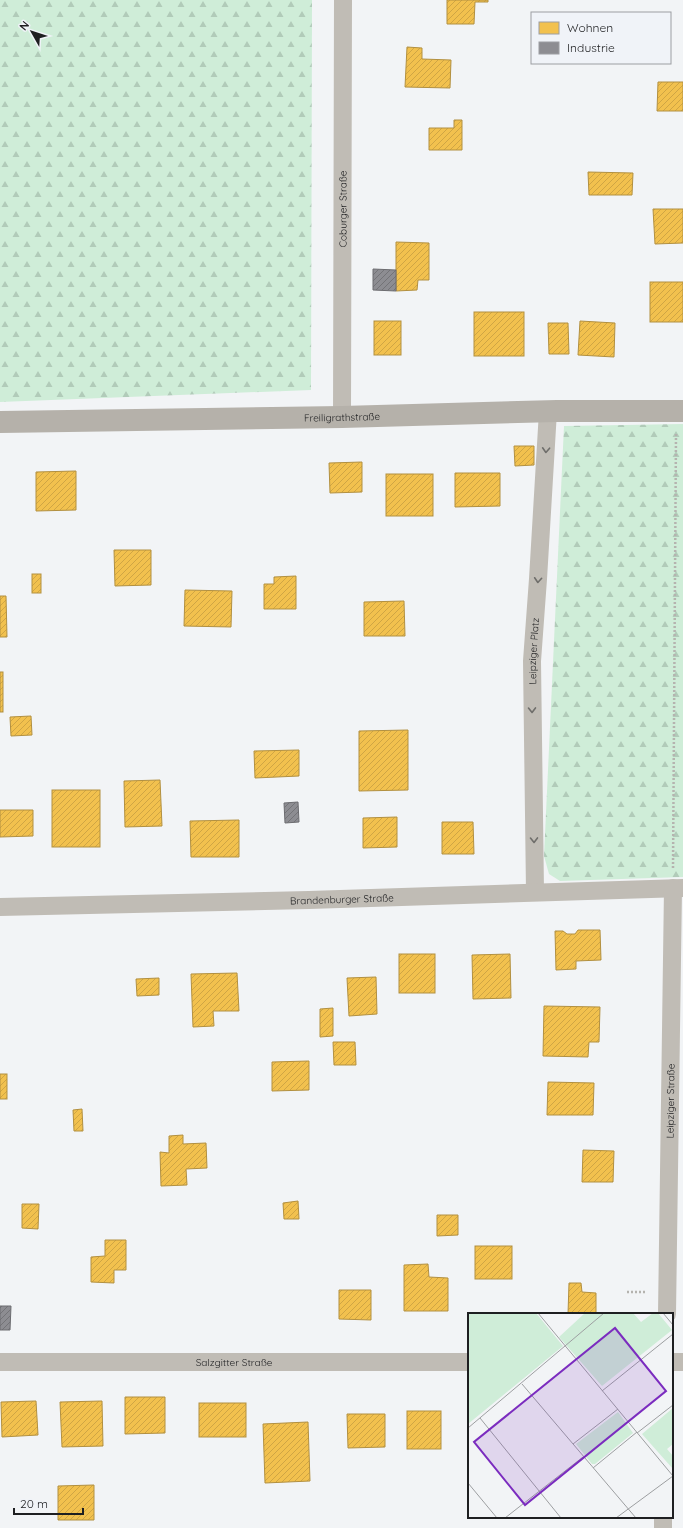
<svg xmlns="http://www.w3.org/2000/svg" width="683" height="1528" font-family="Quicksand,sans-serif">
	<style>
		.forest { fill: url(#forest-firs) }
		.homes { fill: url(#homes-hatch); stroke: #b29040 }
		.industry { fill: url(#industry-hatch); stroke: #6c6c70 }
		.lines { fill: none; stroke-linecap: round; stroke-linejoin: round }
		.path { stroke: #b5b3af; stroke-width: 2.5; stroke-dasharray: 2 2; stroke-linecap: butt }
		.street { stroke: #c0bcb5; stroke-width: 18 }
		.secondary { stroke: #b5b1aa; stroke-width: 22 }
		.oneway { stroke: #6f6e6b }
		.labels { text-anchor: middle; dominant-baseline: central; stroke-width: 4; stroke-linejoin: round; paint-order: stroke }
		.street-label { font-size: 10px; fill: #1e1f21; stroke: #f0f3f8 }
		.inset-road { fill: none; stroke: #9d9fa1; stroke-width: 1 }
		.view { fill: #7b2cbf; fill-opacity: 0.15; stroke: #7b2cbf; stroke-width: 2 }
		.inset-edge { fill: none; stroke: #1e1f21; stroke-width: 2 }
	</style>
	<defs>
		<pattern id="forest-firs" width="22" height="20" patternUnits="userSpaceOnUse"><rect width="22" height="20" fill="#cfedd8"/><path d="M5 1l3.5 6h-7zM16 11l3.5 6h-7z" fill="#b1cbb9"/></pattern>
		<pattern id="homes-hatch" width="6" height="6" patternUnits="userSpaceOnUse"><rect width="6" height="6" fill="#f2c14e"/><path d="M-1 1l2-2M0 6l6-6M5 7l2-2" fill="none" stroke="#cfa544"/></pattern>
		<pattern id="industry-hatch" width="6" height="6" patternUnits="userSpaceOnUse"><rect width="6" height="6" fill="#8d8d92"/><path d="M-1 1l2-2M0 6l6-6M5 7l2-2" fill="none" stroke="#737377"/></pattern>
	</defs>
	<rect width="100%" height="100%" fill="#f2f4f6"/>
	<g class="forest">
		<path d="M 0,0 L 312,0 L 311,390 L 0,402 Z"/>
		<path d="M 683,424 L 683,877 L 560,881 L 549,874 L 544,856 L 564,426 Z"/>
	</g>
	<g class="homes">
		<path d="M 447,0 L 488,0 L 488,2 L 475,2 L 474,24 L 447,24 Z"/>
		<path d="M 407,47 L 422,48 L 422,59 L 451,60 L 450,88 L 405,87 Z"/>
		<path d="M 658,82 L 683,82 L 683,111 L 657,111 Z"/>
		<path d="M 454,120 L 462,120 L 462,150 L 429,150 L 429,128 L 454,128 Z"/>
		<path d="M 588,172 L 633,173 L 632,195 L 589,195 Z"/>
		<path d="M 653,209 L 683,209 L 683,243 L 655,244 Z"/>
		<path d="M 396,242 L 429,243 L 429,280 L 418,280 L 417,290 L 396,291 Z"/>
		<rect x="650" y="282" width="33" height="40"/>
		<rect x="474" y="312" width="50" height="44"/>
		<rect x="374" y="321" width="27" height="34"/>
		<path d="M 580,321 L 615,323 L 614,357 L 578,355 Z"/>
		<path d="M 548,323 L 568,323 L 569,354 L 549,354 Z"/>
		<path d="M 514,446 L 534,446 L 534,465 L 515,466 Z"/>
		<path d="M 362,462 L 362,492 L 330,493 L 329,463 Z"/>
		<path d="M 76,471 L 76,510 L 36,511 L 36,472 Z"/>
		<path d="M 455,473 L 500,473 L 500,506 L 455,507 Z"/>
		<rect x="386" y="474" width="47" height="42"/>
		<path d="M 114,550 L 151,550 L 151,585 L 115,586 Z"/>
		<rect x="32" y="574" width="9" height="19"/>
		<path d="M 296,576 L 296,609 L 264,609 L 264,584 L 274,584 L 274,577 Z"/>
		<path d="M 185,590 L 232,591 L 231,627 L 184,626 Z"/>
		<path d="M 0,596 L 6,596 L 7,637 L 0,637 Z"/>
		<path d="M 404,601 L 405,636 L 364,636 L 364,602 Z"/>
		<rect x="0" y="672" width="3" height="40"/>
		<path d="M 31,716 L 32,735 L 11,736 L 10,717 Z"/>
		<path d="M 408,730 L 408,790 L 359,791 L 359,731 Z"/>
		<path d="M 299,750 L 299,776 L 255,778 L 254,751 Z"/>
		<path d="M 160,780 L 162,826 L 125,827 L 124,781 Z"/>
		<rect x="52" y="790" width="48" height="57"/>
		<path d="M 0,810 L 33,810 L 33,836 L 0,837 Z"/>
		<path d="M 397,817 L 397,847 L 363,848 L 363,818 Z"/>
		<path d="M 239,820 L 239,857 L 191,857 L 190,821 Z"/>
		<path d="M 442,822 L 473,822 L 474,854 L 442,854 Z"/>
		<path d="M 578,930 L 600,930 L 601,960 L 576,961 L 576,969 L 556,970 L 555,931 L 563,931 L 567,934 L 575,934 Z"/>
		<rect x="399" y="954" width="36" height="39"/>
		<path d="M 510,954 L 511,998 L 473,999 L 472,955 Z"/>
		<path d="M 237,973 L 239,1011 L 213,1011 L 214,1026 L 193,1027 L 191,974 Z"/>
		<path d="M 376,977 L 377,1014 L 349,1016 L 347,978 Z"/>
		<path d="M 159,978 L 159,995 L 137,996 L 136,979 Z"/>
		<path d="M 544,1006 L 600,1007 L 599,1042 L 589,1042 L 588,1057 L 543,1056 Z"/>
		<path d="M 333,1008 L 333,1036 L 320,1037 L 320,1009 Z"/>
		<path d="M 333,1042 L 355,1042 L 356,1065 L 334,1065 Z"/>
		<path d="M 309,1061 L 309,1090 L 272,1091 L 272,1062 Z"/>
		<rect x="0" y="1074" width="7" height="25"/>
		<path d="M 548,1082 L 594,1083 L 593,1115 L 547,1115 Z"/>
		<path d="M 82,1109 L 83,1131 L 74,1131 L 73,1110 Z"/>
		<path d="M 183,1135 L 183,1144 L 206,1143 L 207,1168 L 186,1169 L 187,1185 L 161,1186 L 160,1152 L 169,1153 L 169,1136 Z"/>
		<path d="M 583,1150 L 614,1151 L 613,1182 L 582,1182 Z"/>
		<path d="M 298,1201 L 299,1219 L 284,1219 L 283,1203 Z"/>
		<path d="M 22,1204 L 39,1204 L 38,1229 L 22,1228 Z"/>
		<path d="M 437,1215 L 458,1215 L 458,1235 L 437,1236 Z"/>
		<path d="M 105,1240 L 126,1240 L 126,1270 L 114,1270 L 114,1283 L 91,1282 L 91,1257 L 105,1256 Z"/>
		<rect x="475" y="1246" width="37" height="33"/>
		<path d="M 428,1264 L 429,1277 L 448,1278 L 448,1311 L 404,1311 L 404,1265 Z"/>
		<path d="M 569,1283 L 581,1283 L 582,1292 L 596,1293 L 596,1314 L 568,1314 Z"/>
		<path d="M 339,1290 L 371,1290 L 371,1320 L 339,1319 Z"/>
		<path d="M 125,1397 L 165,1397 L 165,1433 L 125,1434 Z"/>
		<path d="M 36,1401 L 38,1435 L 2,1437 L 1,1402 Z"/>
		<path d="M 102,1401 L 103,1446 L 62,1447 L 60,1402 Z"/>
		<rect x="199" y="1403" width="47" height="34"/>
		<rect x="407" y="1411" width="34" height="38"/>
		<path d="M 347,1414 L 385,1414 L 385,1447 L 348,1448 Z"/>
		<path d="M 308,1422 L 310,1481 L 265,1483 L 263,1424 Z"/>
		<path d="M 94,1485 L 94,1520 L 58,1520 L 58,1486 Z"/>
	</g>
	<g class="industry">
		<path d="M 373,269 L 396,270 L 396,291 L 373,290 Z"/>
		<path d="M 298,802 L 299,822 L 285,823 L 284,803 Z"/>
		<path d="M 0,1306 L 11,1306 L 10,1330 L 0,1330 Z"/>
	</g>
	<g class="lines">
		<g class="path">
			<path d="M 673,868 L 676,433"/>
			<path d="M 627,1292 L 646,1292"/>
		</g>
		<g class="street">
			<path id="s1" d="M 342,417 L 343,0"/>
			<path id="s2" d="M 535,891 L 532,661 L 538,579 L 548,411"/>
			<path id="s3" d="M 0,907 L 309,900 L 683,888"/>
			<path id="s4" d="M 667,1314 L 673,888"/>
			<path id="s5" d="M 0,1362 L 469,1362"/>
			<path d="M 672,1362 L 683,1362"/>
			<path d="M 663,1528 L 663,1517"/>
		</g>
		<path class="secondary" id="s6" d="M 0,422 L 342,417 L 557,411 L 683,411"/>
	</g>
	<defs><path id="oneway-chevron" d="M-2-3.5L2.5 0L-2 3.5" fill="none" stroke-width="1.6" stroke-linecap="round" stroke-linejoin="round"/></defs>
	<g class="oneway">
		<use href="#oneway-chevron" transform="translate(546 450) rotate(93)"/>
		<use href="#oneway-chevron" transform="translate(538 580) rotate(94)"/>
		<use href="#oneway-chevron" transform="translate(532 710) rotate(89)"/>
		<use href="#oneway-chevron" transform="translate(534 840) rotate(89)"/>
	</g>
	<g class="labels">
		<g class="street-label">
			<text stroke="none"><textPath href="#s1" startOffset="208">Coburger Straße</textPath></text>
			<text stroke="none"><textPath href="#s6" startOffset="342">Freiligrathstraße</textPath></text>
			<text stroke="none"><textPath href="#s2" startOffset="240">Leipziger Platz</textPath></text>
			<text stroke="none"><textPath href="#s3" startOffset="342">Brandenburger Straße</textPath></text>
			<text stroke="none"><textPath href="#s4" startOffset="213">Leipziger Straße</textPath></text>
			<text stroke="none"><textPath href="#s5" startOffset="234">Salzgitter Straße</textPath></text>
		</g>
	</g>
	<g transform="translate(468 1313)">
		<rect width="205" height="205" fill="#f2f4f6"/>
		<path d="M 0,0 L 68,0 L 95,33 L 0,111 ZM 117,0 L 165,0 L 173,9 L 185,0 L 190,0 L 204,17 L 134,73 L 91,24 ZM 205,95 L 205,131 L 199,136 L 205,143 L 205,156 L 174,121 ZM 150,99 L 165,120 L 127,151 L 124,151 L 108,131 Z" fill="#cfedd8"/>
		<path class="inset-road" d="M 70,0 L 205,163M 195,0 L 205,12M 54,71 L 168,205M 134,78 L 205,21M 12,105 L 93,205M 0,115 L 136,0M 169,120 L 205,92M 105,131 L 150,96M 125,155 L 169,119M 0,170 L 29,205M 37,205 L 115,144M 148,205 L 205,163"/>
		<path class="view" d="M 147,15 L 198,78 L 57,192 L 6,129 Z"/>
		<rect width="205" height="205" class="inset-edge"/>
	</g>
	<rect x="531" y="12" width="140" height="52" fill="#f0f3f8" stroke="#9c9ea2"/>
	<rect x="539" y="22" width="20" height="12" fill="#f2c14e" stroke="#9c9ea2"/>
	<text x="567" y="32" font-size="12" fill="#1e1f21">Wohnen</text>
	<rect x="539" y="42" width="20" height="12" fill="#8d8d92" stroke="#9c9ea2"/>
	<text x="567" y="52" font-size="12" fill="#1e1f21">Industrie</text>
	<g transform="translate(32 32) rotate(309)" stroke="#f0f3f8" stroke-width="3" paint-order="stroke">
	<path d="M0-3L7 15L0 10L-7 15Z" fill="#1e1f21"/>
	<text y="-6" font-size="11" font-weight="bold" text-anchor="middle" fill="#1e1f21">N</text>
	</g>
	<path d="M14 1508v6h69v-6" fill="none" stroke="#1e1f21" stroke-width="2"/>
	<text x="20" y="1508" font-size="12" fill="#1e1f21" stroke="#f0f3f8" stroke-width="3" paint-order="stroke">20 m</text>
</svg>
